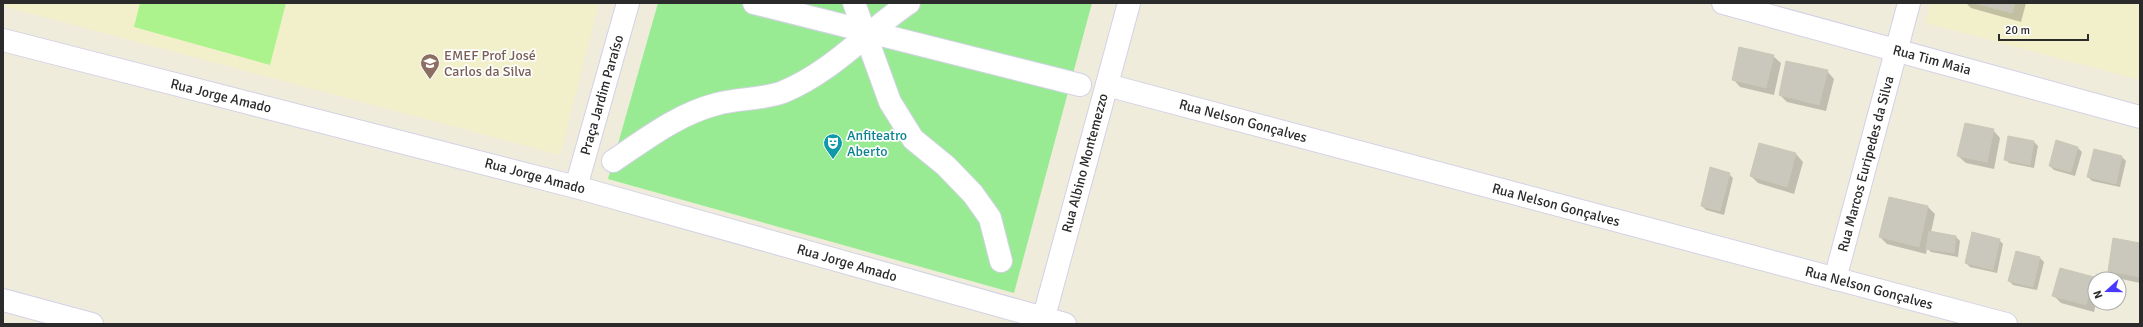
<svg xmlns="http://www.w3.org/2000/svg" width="2143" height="327" font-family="Signika,sans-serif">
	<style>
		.education { fill: #f2f0ca }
		.green { fill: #99eb93 }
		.pitch { fill: #acf38d }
		.shadow { fill: #0003 }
		.building { fill: #cac8bc; stroke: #cac9b5 }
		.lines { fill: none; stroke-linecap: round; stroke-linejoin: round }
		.minor-casing { stroke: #d3d1e6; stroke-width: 24 }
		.minor { stroke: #fff; stroke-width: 22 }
		.labels { text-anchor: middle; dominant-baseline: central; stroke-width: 3.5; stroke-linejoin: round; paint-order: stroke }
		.education-label { font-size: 14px; fill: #785e54; stroke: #fff; text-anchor: start }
		.street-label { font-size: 14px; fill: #2b2b2b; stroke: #fff }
		.culture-label { font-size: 14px; fill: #0d838f; stroke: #fff; text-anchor: start }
	</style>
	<rect width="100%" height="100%" fill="#efecdc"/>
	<g class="education">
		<path d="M 3,3 L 599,3 L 560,155 L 3,6 Z"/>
		<path d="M 1931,3 L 2140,3 L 2140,80 L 1926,23 Z"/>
	</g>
	<path class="green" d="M 658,3 L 1092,3 L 1014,293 L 608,179 Z"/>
	<path class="pitch" d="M 140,3 L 286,3 L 270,65 L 134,27 Z"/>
	<g class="shadow">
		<path d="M 1966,3 L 2026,3 L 2021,22 L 1971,8 Z"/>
		<path d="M 1773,56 L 1781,63 L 1774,95 L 1740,87 L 1733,79 Z"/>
		<path d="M 1827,71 L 1834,79 L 1826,111 L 1787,102 L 1780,95 Z"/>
		<path d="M 1993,130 L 2000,138 L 1994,169 L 1966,163 L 1958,156 Z"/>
		<path d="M 2034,142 L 2038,146 L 2034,168 L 2009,163 L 2005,159 Z"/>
		<path d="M 1760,144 L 1796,154 L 1803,162 L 1794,194 L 1758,183 L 1751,176 Z"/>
		<path d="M 2078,148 L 2082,152 L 2075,176 L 2054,170 L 2050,166 Z"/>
		<path d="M 2095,150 L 2122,157 L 2126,161 L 2120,187 L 2092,181 L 2088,177 Z"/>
		<path d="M 1729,174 L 1733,178 L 1724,215 L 1706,210 L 1702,206 Z"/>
		<path d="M 1928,207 L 1935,214 L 1931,232 L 1956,237 L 1960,241 L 1958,257 L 1931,252 L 1927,248 L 1926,254 L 1887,244 L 1880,237 Z"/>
		<path d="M 1999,240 L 2003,244 L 1997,273 L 1970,267 L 1966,263 Z"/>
		<path d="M 2140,244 L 2140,283 L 2117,278 L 2109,271 Z"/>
		<path d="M 2040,258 L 2044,262 L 2037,290 L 2013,285 L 2009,281 Z"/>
		<path d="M 2093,278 L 2095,280 L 2096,303 L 2094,312 L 2061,303 L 2053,295 Z"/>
	</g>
	<g class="building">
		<path d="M 1974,3 L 2015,3 L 2012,13 Z"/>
		<path d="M 1739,47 L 1774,55 L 1766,88 L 1732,80 Z"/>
		<path d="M 1786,61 L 1828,70 L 1819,105 L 1779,95 Z"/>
		<path d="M 1965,123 L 1994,129 L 1987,162 L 1957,156 Z"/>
		<path d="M 2008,136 L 2034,141 L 2030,165 L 2004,160 Z"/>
		<path d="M 2056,140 L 2078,147 L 2071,172 L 2049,166 Z"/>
		<path d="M 1759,143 L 1796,153 L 1787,187 L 1750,176 Z"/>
		<path d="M 2094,149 L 2122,156 L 2116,184 L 2087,177 Z"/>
		<path d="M 1710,167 L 1730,173 L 1720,211 L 1701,206 Z"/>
		<path d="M 1889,197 L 1928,206 L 1919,247 L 1879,237 Z"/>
		<path d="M 1929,231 L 1956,236 L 1954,253 L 1926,249 Z"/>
		<path d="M 1972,232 L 2000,239 L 1993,270 L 1965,263 Z"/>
		<path d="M 2113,238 L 2140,243 L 2140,277 L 2108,271 Z"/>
		<path d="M 2016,251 L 2040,257 L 2033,287 L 2008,281 Z"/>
		<path d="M 2060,268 L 2094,277 L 2086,305 L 2052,296 Z"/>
	</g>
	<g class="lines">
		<defs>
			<g id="minor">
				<path d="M 754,3 L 1080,85"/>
				<path d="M 854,3 L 890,102 L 913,139 L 946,166 L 973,194 L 990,218 L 1001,261"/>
				<path d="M 1723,3 L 2140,117"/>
				<path d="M 3,40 L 576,187 L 1065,324"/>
				<path d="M 1107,85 L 2006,324"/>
				<path d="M 613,161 C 646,139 678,114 717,104 C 739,98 761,100 783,92 C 832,72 866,32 909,3"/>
				<path d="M 576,187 L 628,3"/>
				<path d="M 1835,279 L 1909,3"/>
				<path d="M 3,300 L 92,324"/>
				<path d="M 1042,324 L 1129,3"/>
			</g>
		</defs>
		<use href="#minor" class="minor-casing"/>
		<use href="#minor" class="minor"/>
	</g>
	<defs>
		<symbol id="school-pin" viewBox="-11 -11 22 30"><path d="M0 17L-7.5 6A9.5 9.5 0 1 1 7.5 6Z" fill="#8d6e63" stroke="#fff"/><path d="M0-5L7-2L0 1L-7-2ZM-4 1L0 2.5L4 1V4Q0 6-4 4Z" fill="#fff"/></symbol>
		<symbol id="theatre-pin" viewBox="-11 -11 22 30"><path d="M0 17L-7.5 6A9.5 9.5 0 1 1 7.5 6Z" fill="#0f9aa8" stroke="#fff"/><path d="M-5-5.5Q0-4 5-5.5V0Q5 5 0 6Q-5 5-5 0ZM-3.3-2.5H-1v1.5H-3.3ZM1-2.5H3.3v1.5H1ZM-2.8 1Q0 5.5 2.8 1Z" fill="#fff"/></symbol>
	</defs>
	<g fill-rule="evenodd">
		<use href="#school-pin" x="419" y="52" width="22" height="30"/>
		<use href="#theatre-pin" x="822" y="132" width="22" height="30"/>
	</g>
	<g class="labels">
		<g class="education-label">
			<text x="444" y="55">EMEF Prof José<tspan x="444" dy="16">Carlos da Silva</tspan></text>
		</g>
		<g class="street-label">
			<text transform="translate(1932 60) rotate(15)">Rua Tim Maia</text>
			<text transform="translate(602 95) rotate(-74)">Praça Jardim Paraíso</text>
			<text transform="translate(221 96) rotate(14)">Rua Jorge Amado</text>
			<text transform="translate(1243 121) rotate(15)">Rua Nelson Gonçalves</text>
			<text transform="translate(1085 163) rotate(-75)">Rua Albino Montemezzo</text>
			<text transform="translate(1866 164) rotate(-75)">Rua Marcos Euripedes da Silva</text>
			<text transform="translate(535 176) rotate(15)">Rua Jorge Amado</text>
			<text transform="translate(1556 205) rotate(15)">Rua Nelson Gonçalves</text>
			<text transform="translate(847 263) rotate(16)">Rua Jorge Amado</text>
			<text transform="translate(1869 288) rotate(15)">Rua Nelson Gonçalves</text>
		</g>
		<g class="culture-label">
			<text x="847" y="135">Anfiteatro<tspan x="847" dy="16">Aberto</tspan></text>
		</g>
	</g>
	<rect width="2143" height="327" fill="none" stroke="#2b2b2b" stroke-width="8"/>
	<g transform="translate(2107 291) rotate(249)"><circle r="19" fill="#ffffff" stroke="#aaaaaa"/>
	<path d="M0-3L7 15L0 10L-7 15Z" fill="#4939ff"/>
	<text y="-6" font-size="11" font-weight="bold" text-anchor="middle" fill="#2b2b2b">N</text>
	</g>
	<path d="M1999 34v6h89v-6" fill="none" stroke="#2b2b2b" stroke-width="2"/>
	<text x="2005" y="34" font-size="12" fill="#2b2b2b" stroke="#ffffff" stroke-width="3" paint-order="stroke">20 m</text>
</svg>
